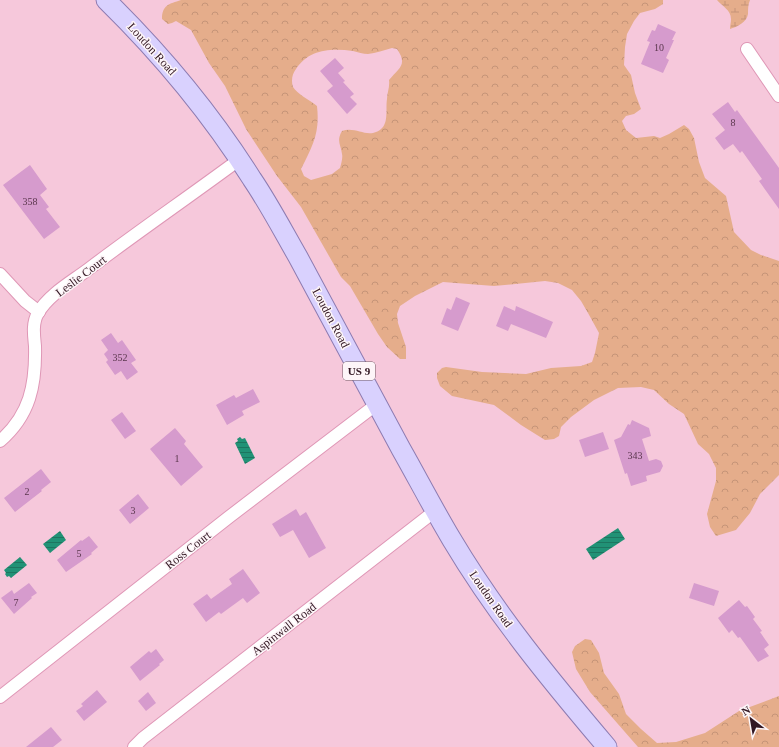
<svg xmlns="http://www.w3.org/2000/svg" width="779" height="747" font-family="'Times New Roman',serif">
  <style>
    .forest { fill: url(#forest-crowns); fill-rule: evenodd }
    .wetland { fill: url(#wetland-marsh) }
    .water { fill: url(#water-rules) }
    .building { fill: #d69bcd }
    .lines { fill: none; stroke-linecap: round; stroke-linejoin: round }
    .minor-casing { stroke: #df97b6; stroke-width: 14 }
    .primary-casing { stroke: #8d7bb1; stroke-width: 21 }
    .minor { stroke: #fff; stroke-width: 12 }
    .primary { stroke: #d9d1fe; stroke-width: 19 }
    .labels { text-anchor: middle; stroke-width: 3; stroke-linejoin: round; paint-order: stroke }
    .number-label { font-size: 10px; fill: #5a374d }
    .shield { fill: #fdf5f8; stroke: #6e5962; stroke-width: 1 }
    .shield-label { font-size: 11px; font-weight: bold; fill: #311622 }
    .street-label { font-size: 12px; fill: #311622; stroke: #fdf5f8 }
  </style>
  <defs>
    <pattern id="forest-crowns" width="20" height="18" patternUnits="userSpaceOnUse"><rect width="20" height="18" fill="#e5ad8b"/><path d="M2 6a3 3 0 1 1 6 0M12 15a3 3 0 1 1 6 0" fill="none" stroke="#c59478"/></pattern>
    <pattern id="wetland-marsh" width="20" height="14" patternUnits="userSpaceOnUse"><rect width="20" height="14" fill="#e5ad8b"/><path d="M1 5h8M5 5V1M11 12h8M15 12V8" fill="none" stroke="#c59478"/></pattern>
    <pattern id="water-rules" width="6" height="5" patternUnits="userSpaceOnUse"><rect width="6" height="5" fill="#219276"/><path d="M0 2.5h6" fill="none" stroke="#1d7660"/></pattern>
  </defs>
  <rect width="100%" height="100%" fill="#f6c8db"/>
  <!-- forest -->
  <g class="forest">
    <path d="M 181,0 L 663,0 L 663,4 L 655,9 L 640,13 L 634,21 L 627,34 L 625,47 L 624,65 L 631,75 L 635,93 L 641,109 L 634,114 L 626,116 L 622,121 L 626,130 L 636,138 L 654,136 L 660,138 L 669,134 L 684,125 L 689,129 L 694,138 L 699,162 L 705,178 L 726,196 L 734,232 L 751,250 L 761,255 L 779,261 L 779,475 L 760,494 L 750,513 L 736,530 L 716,536 L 710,527 L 707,514 L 716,481 L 716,468 L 709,454 L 698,444 L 684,414 L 669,404 L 654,390 L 641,387 L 618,388 L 594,400 L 571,417 L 561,427 L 559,436 L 554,439 L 545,440 L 521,425 L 494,405 L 452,396 L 440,386 L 437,378 L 437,373 L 442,368 L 446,367 L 482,372 L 526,374 L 551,368 L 581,366 L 592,362 L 595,353 L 599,333 L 588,313 L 581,301 L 572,290 L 558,283 L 545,281 L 494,286 L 443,282 L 415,296 L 400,306 L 397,314 L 398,323 L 406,347 L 406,359 L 400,359 L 387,347 L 378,334 L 350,286 L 341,277 L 301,207 L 277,176 L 246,129 L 225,86 L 209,63 L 191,30 L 176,21 L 172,23 L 168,24 L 162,19 C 162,5 169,4 181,0 ZM 392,48 L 397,49 C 408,65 399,68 389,80 C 390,87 387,93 387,99 C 385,111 391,129 373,133 C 363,135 354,127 342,131 C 336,141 341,145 342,154 C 343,158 341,164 340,168 L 332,174 L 311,180 L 304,176 L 301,169 C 313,145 320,133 317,106 C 310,100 297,94 293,87 C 291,81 292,74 296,69 C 309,49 331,48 353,51 C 358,52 363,54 368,54 C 376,53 384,50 392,48 Z"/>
    <path d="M 585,639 L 591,640 L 599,653 L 604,673 L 619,694 L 626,714 L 641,729 L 657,743 L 676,742 L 705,733 L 739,711 L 779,696 L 779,747 L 638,747 L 590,692 L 576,669 L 572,652 L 575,646 Z"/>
  </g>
  <!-- wetland -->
  <path class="wetland" d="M 717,0 L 750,0 C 748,5 748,9 748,14 C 747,22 737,27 730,29 C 730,25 731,23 731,19 C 731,10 722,6 717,0 Z"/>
  <!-- water -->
  <g class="water">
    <path d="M 240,437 L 242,439 L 245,438 L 255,458 L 245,464 L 235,443 L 238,441 L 237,439 Z"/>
    <path d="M 618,528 L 625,539 L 593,560 L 586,549 Z"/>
    <path d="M 60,531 L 66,540 L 50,553 L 43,544 Z"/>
    <path d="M 20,557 L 27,565 L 11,578 L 9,576 L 7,577 L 5,574 L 6,573 L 4,570 Z"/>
  </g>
  <!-- building -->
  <g class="building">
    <path d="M 658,24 L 676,32 L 672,40 L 674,40 L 666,58 L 669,60 L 663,73 L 641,64 L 650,42 L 647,41 L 652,30 L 655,31 Z"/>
    <path d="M 335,58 L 344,68 L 338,73 L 345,81 L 343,82 L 354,94 L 350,97 L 357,104 L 347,114 L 327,91 L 333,86 L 320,71 Z"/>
    <path d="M 728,102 L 735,112 L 737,110 L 779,168 L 779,209 L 759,181 L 762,179 L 742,151 L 740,153 L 733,144 L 724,150 L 715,138 L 725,130 L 712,114 Z"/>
    <path d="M 30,165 L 47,189 L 40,195 L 49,207 L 46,209 L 60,227 L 44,239 L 3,185 Z"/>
    <path d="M 456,297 L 470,303 L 458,331 L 441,324 L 447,308 L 451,310 Z"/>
    <path d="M 504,306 L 515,311 L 516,306 L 553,322 L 546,338 L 511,324 L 508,331 L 496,326 Z"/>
    <path d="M 111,333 L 118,343 L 122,340 L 136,360 L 131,363 L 138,372 L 127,380 L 121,371 L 115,375 L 106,362 L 108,360 L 104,354 L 108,350 L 101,340 Z"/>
    <path d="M 253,389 L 260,402 L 242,411 L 244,415 L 227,425 L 216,405 L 234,395 L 236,398 Z"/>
    <path d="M 122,412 L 136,431 L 125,439 L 111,420 Z"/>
    <path d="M 632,420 L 649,428 L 651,436 L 642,439 L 649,461 L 656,459 L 661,461 L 663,466 L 660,472 L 646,476 L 647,481 L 631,486 L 627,473 L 625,474 L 614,440 L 621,437 L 628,424 L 630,425 Z"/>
    <path d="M 175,428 L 186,441 L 184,444 L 203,467 L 181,486 L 150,449 Z"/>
    <path d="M 603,432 L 609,449 L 585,457 L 579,440 Z"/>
    <path d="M 41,469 L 51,482 L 41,490 L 42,491 L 15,512 L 4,498 Z"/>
    <path d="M 138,494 L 149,508 L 130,524 L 119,510 Z"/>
    <path d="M 296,509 L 300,516 L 306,512 L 326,548 L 309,558 L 293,530 L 280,537 L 272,524 Z"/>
    <path d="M 89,536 L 98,547 L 91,553 L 92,554 L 66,572 L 57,560 L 81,540 L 82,541 Z"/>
    <path d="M 243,569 L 260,593 L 247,603 L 243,598 L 221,614 L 219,612 L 206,622 L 193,604 L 207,594 L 211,599 L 232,584 L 229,579 Z"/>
    <path d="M 29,583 L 37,593 L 31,597 L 32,598 L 14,614 L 1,598 L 12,590 L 14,594 Z"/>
    <path d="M 694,583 L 719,591 L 714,606 L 689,598 Z"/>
    <path d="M 739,600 L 745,607 L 747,606 L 755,617 L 753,619 L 762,631 L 760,632 L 769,645 L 764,649 L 769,656 L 758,662 L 740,637 L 738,638 L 732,630 L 729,633 L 718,618 Z"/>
    <path d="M 156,649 L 164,660 L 159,664 L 160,665 L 140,681 L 130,667 L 149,651 L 151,653 Z"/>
    <path d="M 97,690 L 107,702 L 84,721 L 76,711 L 83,706 L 81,704 Z"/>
    <path d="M 148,692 L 156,703 L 146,711 L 138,701 Z"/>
    <path d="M 51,727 L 62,740 L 53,747 L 26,747 Z"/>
  </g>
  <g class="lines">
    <defs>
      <g id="minor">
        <path d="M 747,49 L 779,96"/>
        <path d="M 0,274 L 25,301 L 39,312"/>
        <path d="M 0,441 C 30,415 36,385 35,346 C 34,336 32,323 38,313 C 49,294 73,281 90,268 C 139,231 190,196 240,159"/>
        <path d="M 0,697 L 229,517 L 377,404"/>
        <path d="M 134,747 L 143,738 L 435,511"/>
      </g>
      <path id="primary" d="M 106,0 C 161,54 211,114 252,179 C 269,204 283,231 298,257 C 333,321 367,385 401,449 C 418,479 434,510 452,540 C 496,614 551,681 607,747"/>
    </defs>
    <!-- minor casing -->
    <use href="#minor" class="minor-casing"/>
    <!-- primary casing -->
    <use href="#primary" class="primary-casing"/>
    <!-- minor -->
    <use href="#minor" class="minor"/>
    <!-- primary -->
    <use href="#primary" class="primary"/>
  </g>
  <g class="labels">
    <!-- number labels -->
    <g class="number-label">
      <text x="659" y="51">10</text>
      <text x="733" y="126">8</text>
      <text x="30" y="205">358</text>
      <text x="120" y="361">352</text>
      <text x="635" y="459">343</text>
      <text x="177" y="462">1</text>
      <text x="27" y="495">2</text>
      <text x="133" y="514">3</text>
      <text x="79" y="557">5</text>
      <text x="16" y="606">7</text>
    </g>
    <!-- shield labels -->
    <rect class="shield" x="343" y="362" width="32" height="18" rx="3"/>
    <g class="shield-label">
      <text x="359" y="375">US 9</text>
    </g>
    <!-- street labels -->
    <g class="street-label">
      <text transform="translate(152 49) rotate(48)" y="4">Loudon Road</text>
      <text transform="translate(81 276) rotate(-37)" y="4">Leslie Court</text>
      <text transform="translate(331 318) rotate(62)" y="4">Loudon Road</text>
      <text transform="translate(188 550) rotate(-38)" y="4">Ross Court</text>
      <text transform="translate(491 599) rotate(55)" y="4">Loudon Road</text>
      <text transform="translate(284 629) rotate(-38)" y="4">Aspinwall Road</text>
    </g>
  </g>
  <!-- north arrow -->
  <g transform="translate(751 719) rotate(329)" stroke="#fdf5f8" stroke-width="3" paint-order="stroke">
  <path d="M0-3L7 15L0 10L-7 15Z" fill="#311622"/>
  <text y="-6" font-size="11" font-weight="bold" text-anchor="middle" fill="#311622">N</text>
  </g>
</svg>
